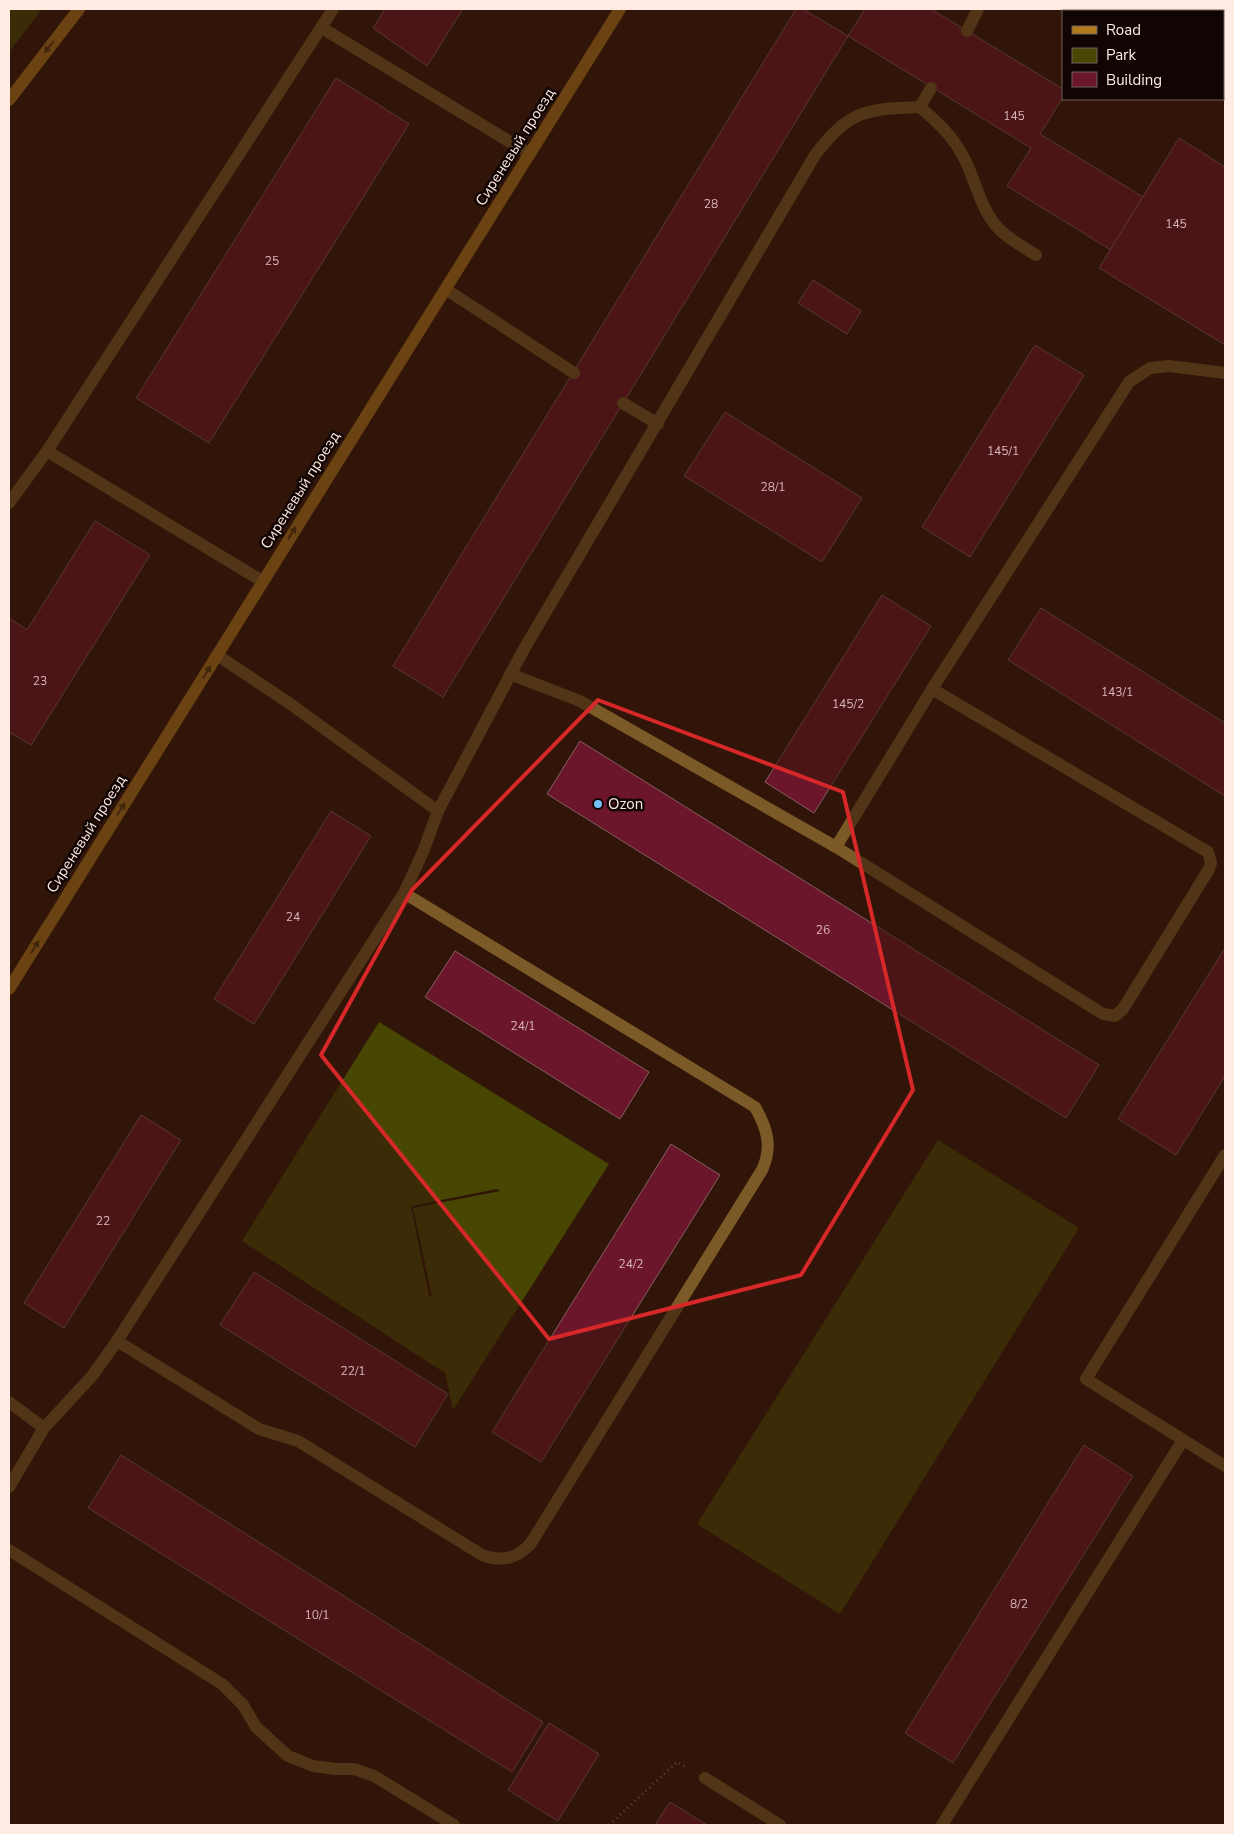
<svg xmlns="http://www.w3.org/2000/svg" width="1234" height="1834" font-family="'Nunito Sans',sans-serif">
  <style>
    .green { fill: #484603; fill-rule: evenodd }
    .building { fill: #6b162b; stroke: #845f63 }
    .lines { fill: none; stroke-linecap: round; stroke-linejoin: round }
    .path { stroke: #91786e; stroke-width: 3; stroke-dasharray: 1 4; stroke-linecap: butt }
    .service { stroke: #7b5a27; stroke-width: 12 }
    .secondary { stroke: #b17b1d; stroke-width: 12 }
    .oneway { fill: #583a0e }
    .marked { fill: none; stroke: #d62828; stroke-width: 4; stroke-linejoin: round }
    .poi-dot { fill: #77c0f7; stroke: #100502; stroke-width: 2 }
    .labels { text-anchor: middle; stroke-width: 5; stroke-linejoin: round; paint-order: stroke }
    .number-label { font-size: 12px; fill: #dab6b5 }
    .street-label { font-size: 15px; fill: #ffebe3; stroke: #100502 }
    .poi-label { font-size: 15px; fill: #ffebe3; stroke: #100502; text-anchor: start }
  </style>
  <rect width="100%" height="100%" fill="#311509"/>
  <!-- green -->
  <g class="green">
    <path d="M 9,9 L 42,9 L 9,52 Z"/>
    <path d="M 379,1022 L 609,1164 L 453,1410 L 430,1300 L 445,1373 L 242,1241 ZM 497,1189 L 500,1191 L 413,1208 L 432,1296 L 429,1296 L 411,1206 Z"/>
    <path d="M 938,1140 L 1079,1228 L 840,1614 L 697,1524 Z"/>
  </g>
  <!-- building -->
  <g class="building">
    <path d="M 385,9 L 463,9 L 427,66 L 373,28 Z"/>
    <path d="M 796,9 L 803,9 L 848,36 L 443,697 L 393,666 Z"/>
    <path d="M 865,9 L 931,9 L 1063,89 L 1063,97 L 1040,134 L 1143,197 L 1111,250 L 1007,186 L 1031,148 L 848,36 Z"/>
    <path d="M 1194,9 L 1225,9 L 1225,37 L 1223,35 L 1223,11 L 1192,11 Z"/>
    <path d="M 336,78 L 409,124 L 209,443 L 136,398 Z"/>
    <path d="M 1179,138 L 1225,167 L 1225,345 L 1099,268 Z"/>
    <path d="M 813,280 L 861,311 L 847,334 L 798,303 Z"/>
    <path d="M 1035,345 L 1084,375 L 970,557 L 922,527 Z"/>
    <path d="M 725,412 L 862,498 L 822,562 L 684,476 Z"/>
    <path d="M 95,521 L 150,555 L 31,745 L 9,732 L 9,618 L 27,630 Z"/>
    <path d="M 882,595 L 931,626 L 814,813 L 765,782 Z"/>
    <path d="M 1041,608 L 1225,723 L 1225,796 L 1008,660 Z"/>
    <path d="M 580,741 L 1099,1065 L 1066,1118 L 547,794 Z"/>
    <path d="M 331,811 L 371,836 L 254,1024 L 214,999 Z"/>
    <path d="M 1225,948 L 1225,1076 L 1176,1155 L 1118,1119 Z"/>
    <path d="M 455,951 L 649,1072 L 620,1119 L 425,997 Z"/>
    <path d="M 141,1115 L 181,1140 L 64,1328 L 24,1303 Z"/>
    <path d="M 671,1144 L 720,1175 L 541,1462 L 492,1432 Z"/>
    <path d="M 254,1272 L 448,1394 L 415,1447 L 220,1325 Z"/>
    <path d="M 1084,1445 L 1133,1476 L 953,1763 L 905,1733 Z"/>
    <path d="M 121,1455 L 543,1722 L 512,1772 L 88,1508 Z"/>
    <path d="M 549,1723 L 599,1754 L 558,1821 L 508,1790 Z"/>
    <path d="M 670,1802 L 707,1825 L 655,1825 Z"/>
  </g>
  <g class="lines">
    <!-- path -->
    <path class="path" d="M 609,1825 L 677,1762 L 687,1768"/>
    <!-- service -->
    <g class="service">
      <path d="M 1098,9 L 1103,11"/>
      <path d="M 1137,11 L 1139,9"/>
      <path d="M 322,28 L 530,154"/>
      <path d="M 967,31 L 978,9"/>
      <path d="M 1223,88 L 1225,89"/>
      <path d="M 920,107 L 931,88"/>
      <path d="M 447,290 L 574,373"/>
      <path d="M 623,403 L 658,424"/>
      <path d="M 47,451 L 262,581"/>
      <path d="M 9,503 L 47,451 L 333,9"/>
      <path d="M 217,655 L 289,703 L 438,811"/>
      <path d="M 510,674 L 580,701 L 836,847 L 1103,1014 L 1115,1016 L 1123,1009 L 1209,869 L 1211,863 L 1208,852 L 932,689 L 1129,382 L 1150,368 L 1169,366 L 1225,373"/>
      <path d="M 836,847 L 932,689"/>
      <path d="M 1225,1155 L 1086,1379 L 1225,1466"/>
      <path d="M 117,1341 L 259,1429 L 298,1441 L 482,1555 C 502,1562 517,1559 531,1543 L 762,1170 C 773,1147 767,1128 755,1107 L 404,893 L 423,852 L 438,811 L 524,649 L 815,155 C 850,110 865,109 920,107 C 937,122 952,135 963,156 C 974,176 978,200 991,219 C 1001,235 1020,245 1036,255"/>
      <path d="M 9,1402 L 44,1428"/>
      <path d="M 9,1487 L 44,1428 L 92,1376 L 117,1341 L 404,893"/>
      <path d="M 9,1550 L 222,1684 L 243,1705 L 256,1727 L 288,1756 L 313,1766 L 336,1769 L 354,1769 L 374,1776 L 454,1825"/>
      <path d="M 705,1778 L 780,1825"/>
      <path d="M 942,1825 L 1183,1440"/>
    </g>
    <!-- secondary -->
    <g class="secondary">
      <path d="M 9,100 L 79,9"/>
      <path d="M 9,989 C 212,662 417,336 620,9"/>
    </g>
  </g>
  <!-- one-way arrows -->
  <defs><path id="oneway-solid" d="M-6-.8H1V-3.2L6.5 0L1 3.2V.8H-6Z" transform="scale(1.25)"/></defs>
  <g class="oneway">
    <use href="#oneway-solid" transform="translate(49 47) rotate(128)"/>
    <use href="#oneway-solid" transform="translate(292 533) rotate(-58)"/>
    <use href="#oneway-solid" transform="translate(207 672) rotate(-58)"/>
    <use href="#oneway-solid" transform="translate(121 809) rotate(-58)"/>
    <use href="#oneway-solid" transform="translate(35 947) rotate(-58)"/>
  </g>
  <!-- marked area -->
  <path d="M0 0H1234V1834H0ZM 598,700 L 843,792 L 913,1090 L 801,1275 L 549,1339 L 321,1055 L 412,890 Z" fill="#311509" fill-opacity=".55" fill-rule="evenodd"/>
  <path class="marked" d="M 598,700 L 843,792 L 913,1090 L 801,1275 L 549,1339 L 321,1055 L 412,890 Z"/>
  <!-- markers -->
  <circle class="poi-dot" cx="598" cy="804" r="5"/>
  <g class="labels">
    <!-- number labels -->
    <g class="number-label">
      <text x="1014" y="120">145</text>
      <text x="711" y="208">28</text>
      <text x="1176" y="228">145</text>
      <text x="272" y="265">25</text>
      <text x="1003" y="455">145/1</text>
      <text x="773" y="491">28/1</text>
      <text x="40" y="685">23</text>
      <text x="1117" y="696">143/1</text>
      <text x="848" y="708">145/2</text>
      <text x="293" y="921">24</text>
      <text x="823" y="934">26</text>
      <text x="523" y="1030">24/1</text>
      <text x="103" y="1225">22</text>
      <text x="631" y="1268">24/2</text>
      <text x="353" y="1375">22/1</text>
      <text x="1019" y="1608">8/2</text>
      <text x="317" y="1619">10/1</text>
    </g>
    <!-- street labels -->
    <g class="street-label">
      <text transform="translate(515 147) rotate(-58)" y="5">Сиреневый проезд</text>
      <text transform="translate(300 490) rotate(-58)" y="5">Сиреневый проезд</text>
      <text transform="translate(86 834) rotate(-58)" y="5">Сиреневый проезд</text>
    </g>
    <!-- poi labels -->
    <g class="poi-label">
      <text x="608" y="809">Ozon</text>
    </g>
  </g>
  <!-- border -->
  <rect width="1234" height="1834" fill="none" stroke="#ffebe3" stroke-width="20"/>
  <!-- legend -->
  <rect x="1062" y="10" width="162" height="90" fill="#100502" stroke="#70615c"/>
  <rect x="1072" y="26" width="25" height="8" fill="#b17b1d" stroke="#70615c"/>
  <text x="1106" y="35" font-size="15" fill="#ffebe3">Road</text>
  <rect x="1072" y="48" width="25" height="15" fill="#484603" stroke="#70615c"/>
  <text x="1106" y="60" font-size="15" fill="#ffebe3">Park</text>
  <rect x="1072" y="72" width="25" height="15" fill="#6b162b" stroke="#70615c"/>
  <text x="1106" y="85" font-size="15" fill="#ffebe3">Building</text>
</svg>
